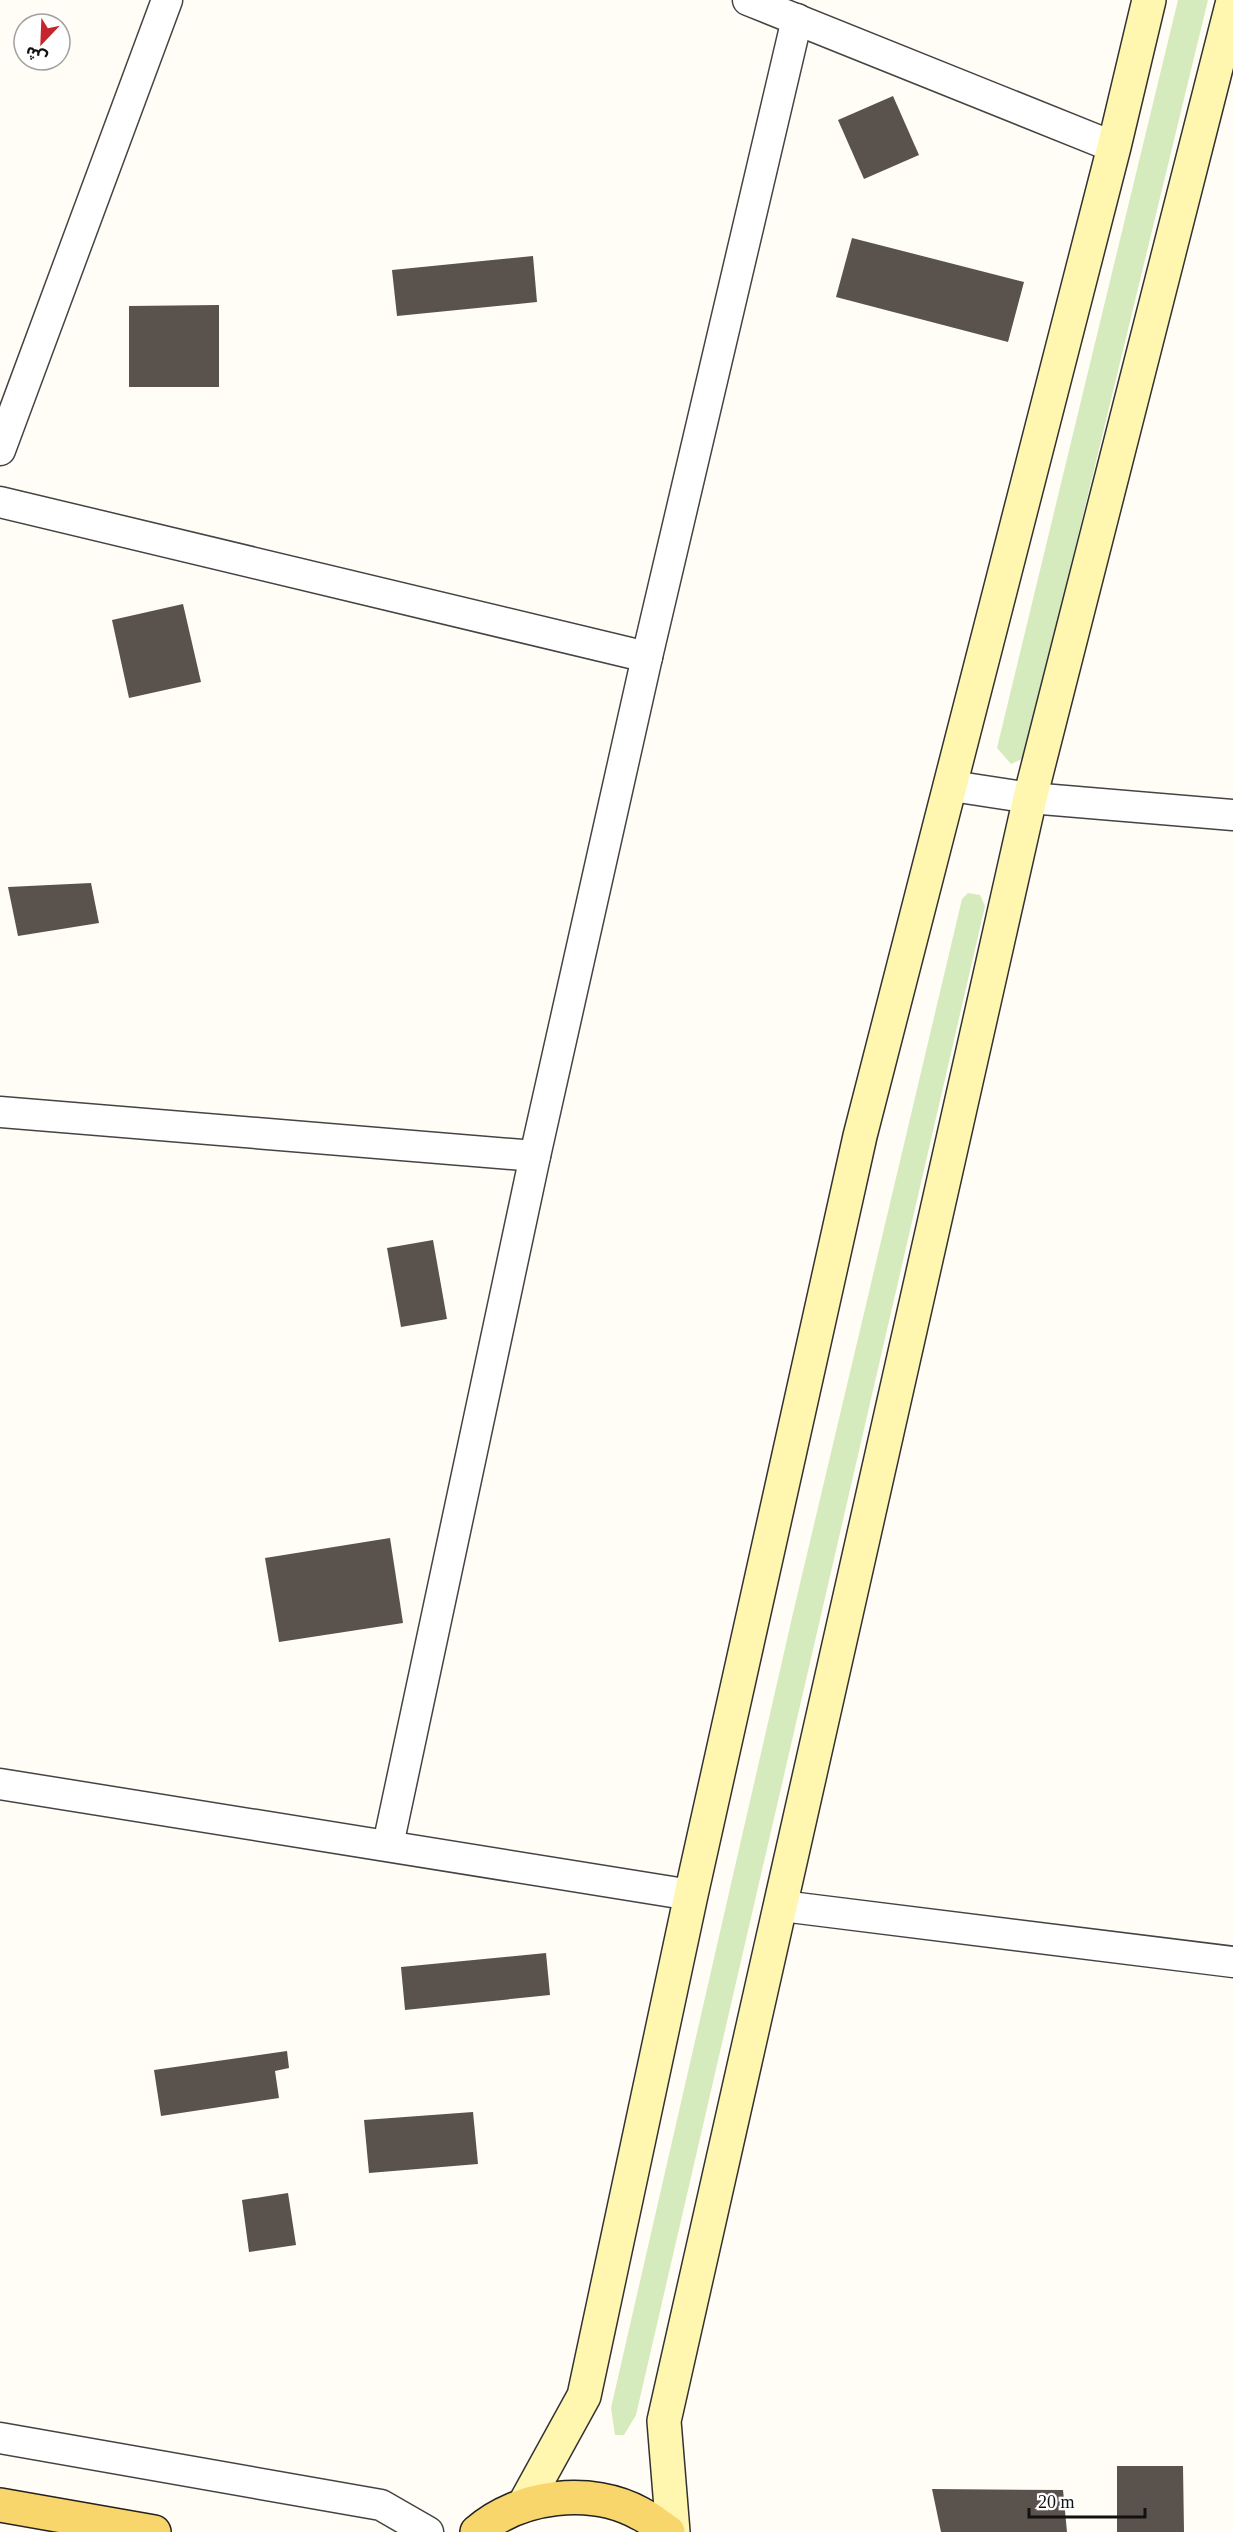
<svg xmlns="http://www.w3.org/2000/svg" width="1233" height="2532" font-family="'Times New Roman','Noto Sans Arabic',serif">
  <style>
    .green { fill: #d5ebbd }
    .building { fill: #5a524d }
    .lines { fill: none; stroke-linecap: round; stroke-linejoin: round }
    .minor-casing { stroke: #444; stroke-width: 33 }
    .secondary-casing { stroke: #333; stroke-width: 36 }
    .primary-casing { stroke: #222; stroke-width: 36 }
    .minor { stroke: #fff; stroke-width: 30 }
    .secondary { stroke: #fff6b0; stroke-width: 33 }
    .primary { stroke: #f9d66b; stroke-width: 33 }
  </style>
  <rect width="100%" height="100%" fill="#fffdf5"/>
  <!-- green -->
  <g class="green">
    <path d="M 1178,0 L 1208,0 L 1024,758 L 1011,764 L 997,748 Z"/>
    <path d="M 968,893 L 980,895 L 985,906 L 636,2415 L 624,2435 L 615,2435 L 611,2408 L 794,1609 L 962,899 Z"/>
  </g>
  <!-- building -->
  <g class="building">
    <path d="M 893,96 L 919,155 L 864,179 L 838,120 Z"/>
    <path d="M 852,238 L 1024,282 L 1008,342 L 836,297 Z"/>
    <path d="M 533,256 L 537,302 L 397,316 L 392,270 Z"/>
    <path d="M 219,305 L 219,387 L 129,387 L 129,306 Z"/>
    <path d="M 183,604 L 201,682 L 129,698 L 112,620 Z"/>
    <path d="M 91,883 L 99,923 L 18,936 L 8,887 Z"/>
    <path d="M 433,1240 L 447,1319 L 401,1327 L 387,1248 Z"/>
    <path d="M 390,1538 L 403,1623 L 279,1642 L 265,1558 Z"/>
    <path d="M 546,1953 L 550,1995 L 405,2010 L 401,1967 Z"/>
    <path d="M 287,2051 L 289,2068 L 275,2071 L 279,2098 L 161,2116 L 154,2070 Z"/>
    <path d="M 473,2112 L 478,2164 L 369,2173 L 364,2120 Z"/>
    <path d="M 288,2193 L 296,2245 L 249,2252 L 242,2200 Z"/>
    <path d="M 1117,2466 L 1183,2466 L 1184,2532 L 1117,2532 Z"/>
    <path d="M 932,2489 L 1063,2490 L 1067,2532 L 941,2532 Z"/>
  </g>
  <g class="lines">
    <defs>
      <g id="minor">
        <path d="M 748,0 L 1114,147"/>
        <path d="M 0,450 L 167,0"/>
        <path d="M 0,502 L 647,657"/>
        <path d="M 952,786 L 1030,798 L 1233,815"/>
        <path d="M 0,1112 L 535,1156"/>
        <path d="M 0,1784 L 691,1895"/>
        <path d="M 388,1845 L 535,1156 L 647,657 L 797,19"/>
        <path d="M 782,1906 L 1233,1962"/>
        <path d="M 0,2438 L 381,2505 L 428,2532"/>
      </g>
      <g id="secondary">
        <path d="M 524,2505 L 584,2396 L 691,1895 L 860,1136 L 1114,147 L 1149,0"/>
        <path d="M 673,2532 L 664,2421 L 1030,798 L 1233,1"/>
      </g>
      <g id="primary">
        <path d="M 0,2505 L 154,2532"/>
        <path d="M 477,2532 C 519,2495 591,2486 641,2514 C 651,2519 659,2526 668,2532"/>
      </g>
    </defs>
    <!-- minor casing -->
    <use href="#minor" class="minor-casing"/>
    <!-- secondary casing -->
    <use href="#secondary" class="secondary-casing"/>
    <!-- primary casing -->
    <use href="#primary" class="primary-casing"/>
    <!-- minor -->
    <use href="#minor" class="minor"/>
    <!-- secondary -->
    <use href="#secondary" class="secondary"/>
    <!-- primary -->
    <use href="#primary" class="primary"/>
  </g>
  <!-- north arrow -->
  <g transform="translate(42 42) rotate(203)"><circle r="28" fill="#ffffff" stroke="#a0a0a0" stroke-width="1.5"/>
  <path d="M0-4.5L10 22L0 15L-10 22Z" fill="#c4262e"/>
  <text y="-9" font-size="16" font-weight="bold" text-anchor="middle" fill="#111111">ش</text>
  </g>
  <!-- scale -->
  <path d="M1029 2508v9h116v-9" fill="none" stroke="#111111" stroke-width="3"/>
  <text x="1038" y="2508" font-size="18" fill="#111111" stroke="#ffffff" stroke-width="4.5" paint-order="stroke">20 m</text>
</svg>
